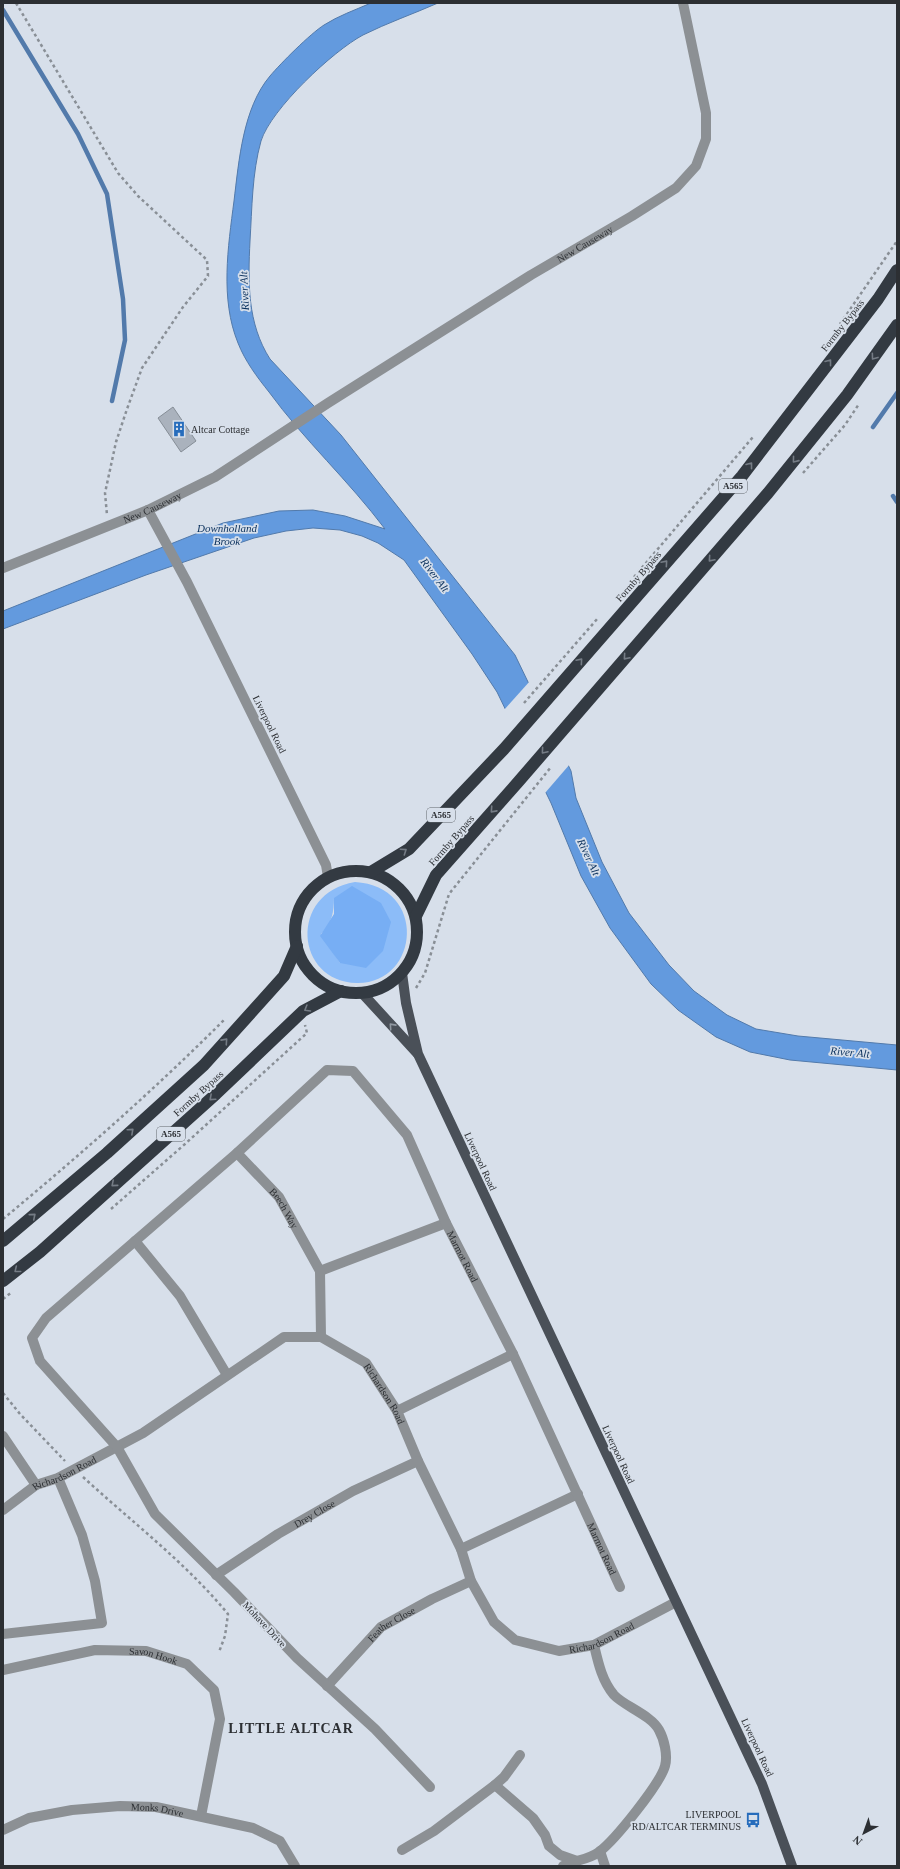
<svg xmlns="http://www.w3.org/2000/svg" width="900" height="1869" font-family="Georgia,serif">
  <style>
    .green { fill: #8cbcf8; fill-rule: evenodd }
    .forest { fill: #77aef4 }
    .water { fill: #639ade; stroke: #527aab }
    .pier { fill: #d7dfea }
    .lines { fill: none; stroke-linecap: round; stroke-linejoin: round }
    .stream { stroke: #527aab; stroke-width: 4.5 }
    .building { fill: #aab2bd; stroke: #868e97 }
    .path { stroke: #898f96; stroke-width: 2.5; stroke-dasharray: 3 3; stroke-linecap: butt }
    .minor { stroke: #8c9094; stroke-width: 10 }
    .major { stroke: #4a5058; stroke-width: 10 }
    .highway { stroke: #333a42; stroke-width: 12 }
    .oneway { stroke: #757c85 }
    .oneway2 { stroke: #9098a1 }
    .labels { text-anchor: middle; stroke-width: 3.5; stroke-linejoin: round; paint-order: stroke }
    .shield { fill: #d7dfea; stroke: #5f646a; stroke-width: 1 }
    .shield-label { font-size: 9px; font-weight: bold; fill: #2c2f33 }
    .street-label { font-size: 10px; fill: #2c2f33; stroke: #d7dfea }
    .poi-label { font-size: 10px; fill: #2c2f33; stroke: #d7dfea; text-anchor: start }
    .water-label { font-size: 11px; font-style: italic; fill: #0a305c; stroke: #d7dfea }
    .district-label { font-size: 14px; font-weight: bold; letter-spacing: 1px; fill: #2c2f33; stroke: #d7dfea }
  </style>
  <rect width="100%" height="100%" fill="#d7dfea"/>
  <!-- green -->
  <path class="green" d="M 355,882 C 428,886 420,984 357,983 C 295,982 288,893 355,882 ZM 334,898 L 340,963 L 321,934 C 332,924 334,911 334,898 Z"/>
  <!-- forest -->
  <path class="forest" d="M 352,886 L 381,903 L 391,922 L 383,951 L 366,968 L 340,963 L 320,936 L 334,914 L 334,898 Z"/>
  <!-- water -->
  <path class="water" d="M 371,3 L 438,3 C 413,14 387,23 363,35 C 333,51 271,109 261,141 C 252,173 252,209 250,241 C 248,282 247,323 270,359 L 341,435 L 515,655 L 571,771 L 576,798 L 602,862 L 629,913 L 669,965 L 694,991 L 727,1015 L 756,1029 L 798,1036 L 897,1045 L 897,1070 L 790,1060 L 750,1052 L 716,1037 L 678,1010 L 651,984 L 610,928 L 581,876 L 551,803 L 497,692 L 472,654 L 404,560 L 378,543 L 362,536 L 340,530 L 313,528 L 286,531 L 254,538 L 146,575 L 3,629 L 3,611 L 223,523 L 279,511 L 313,510 L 345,516 L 385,529 C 349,481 304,440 269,392 C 257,377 245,361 238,343 C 220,299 228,247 234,201 C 239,160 243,108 270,76 C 281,63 310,34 324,25 C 338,16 355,10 371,3 Z"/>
  <!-- pier -->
  <path class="pier" d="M 530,681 L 570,764 L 545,793 L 504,710 Z"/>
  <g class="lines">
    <!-- stream -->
    <g class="stream">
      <path d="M 3,10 L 78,134 L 107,194 L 123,299 L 125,340 L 112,401"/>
      <path d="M 873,427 L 897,393"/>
      <path d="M 893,496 L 897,502"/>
    </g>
  </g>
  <!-- building -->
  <path class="building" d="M 173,407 L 196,441 L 181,452 L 158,418 Z"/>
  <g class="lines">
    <!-- path -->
    <g class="path">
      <path d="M 16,3 L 118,173 L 138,196 L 207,260 L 208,276 L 183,307 L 142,368 L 127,409 L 116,442 L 105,493 L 107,515"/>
      <path d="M 840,324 L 897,241"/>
      <path d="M 803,473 L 845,425 L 859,404"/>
      <path d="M 634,577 L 753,437"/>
      <path d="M 524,703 L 598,618"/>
      <path d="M 416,988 L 425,973 L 449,894 L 551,767"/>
      <path d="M 111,1209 L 185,1144 L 307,1033 L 305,1025"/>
      <path d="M 3,1219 C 79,1156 154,1090 224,1020"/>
      <path d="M 3,1299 L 12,1292"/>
      <path d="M 3,1393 L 20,1414 L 65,1461"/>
      <path d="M 83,1477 C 132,1522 186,1563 228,1614 L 225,1636 L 219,1652"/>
    </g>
    <!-- minor -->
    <g class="minor">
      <path d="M 148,510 L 187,582 L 326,865 L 328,877"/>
      <path id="s1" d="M 3,568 L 148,510 L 215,477 L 328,403 L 531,275 L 632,216 L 676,188 L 696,166 L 706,139 L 706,113 L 683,3"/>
      <path id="s2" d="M 237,1153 L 279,1197 L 320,1271 L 446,1223"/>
      <path d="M 135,1241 L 180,1296 L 227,1375"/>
      <path d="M 320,1271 L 321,1337"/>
      <path d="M 397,1411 L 513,1354"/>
      <path d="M 3,1436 L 36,1485"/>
      <path id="s3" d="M 3,1510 L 36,1485 L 58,1478 L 143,1433 L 284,1337 L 321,1337 L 366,1363 L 397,1411 L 418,1461 L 461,1549 L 471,1581 L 494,1622 L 515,1640 L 559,1651 L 594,1645 L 676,1602"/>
      <path d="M 461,1549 L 578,1494"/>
      <path id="s4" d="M 216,1575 L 278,1534 L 353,1491 L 418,1461"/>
      <path d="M 3,1634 L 102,1623 L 95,1581 L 82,1535 L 58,1478"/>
      <path id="s5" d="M 3,1670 L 95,1650 L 146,1651 L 187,1664 L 214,1690 L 220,1719 L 201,1816"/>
      <path id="s6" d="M 327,1686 L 381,1627 L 432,1599 L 471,1581"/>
      <path d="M 520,1755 L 504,1777 L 495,1785 L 533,1818 L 545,1835 L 549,1846 L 560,1855 L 577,1861"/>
      <path id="s7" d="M 430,1787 L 375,1729 L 297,1658 L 234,1592 L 155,1514 L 117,1447 L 40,1361 L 32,1338 L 46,1318 L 237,1153 L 327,1070 L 353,1071 L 407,1135 L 446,1223 L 513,1354 L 620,1587"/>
      <path id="s8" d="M 3,1830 L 29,1818 L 72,1810 L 120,1806 L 156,1807 L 253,1828 L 280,1841 L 295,1866"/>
      <path d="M 402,1850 L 434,1831 L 495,1785"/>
      <path d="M 600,1851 L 605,1866"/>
      <path d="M 563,1866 C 575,1860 588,1860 599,1852 C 615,1840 660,1784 665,1766 C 668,1755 664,1739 659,1730 C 651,1715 624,1706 614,1695 C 602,1681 598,1662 594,1645"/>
    </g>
    <!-- major -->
    <g class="major">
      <path d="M 402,973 L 406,1003 L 418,1054 L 762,1784 L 792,1866"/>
      <path d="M 362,993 L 417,1053"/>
    </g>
    <!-- highway -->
    <g class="highway">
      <circle cx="356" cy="932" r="61"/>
      <path d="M 371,872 L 409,849 L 504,749 L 742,476 L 878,299 L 897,270"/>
      <path d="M 416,916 L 436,875 L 519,781 L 768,493 L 847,395 L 897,325"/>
      <path d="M 3,1241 L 107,1153 L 204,1065 L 284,976 L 297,946"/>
      <path d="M 3,1281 L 40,1252 L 216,1094 L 303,1011 L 341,991"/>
    </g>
  </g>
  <!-- one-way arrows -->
  <defs><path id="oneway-chevron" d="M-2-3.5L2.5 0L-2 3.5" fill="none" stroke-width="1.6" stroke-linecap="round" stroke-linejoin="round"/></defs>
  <g class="oneway">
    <use href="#oneway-chevron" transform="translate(874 357) rotate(126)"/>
    <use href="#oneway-chevron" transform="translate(829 362) rotate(-52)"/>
    <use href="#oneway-chevron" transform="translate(795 460) rotate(129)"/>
    <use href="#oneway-chevron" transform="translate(750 465) rotate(-52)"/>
    <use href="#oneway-chevron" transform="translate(711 559) rotate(131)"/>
    <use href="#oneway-chevron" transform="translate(665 563) rotate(-49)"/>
    <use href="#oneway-chevron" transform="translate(626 657) rotate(131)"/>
    <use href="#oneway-chevron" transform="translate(580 661) rotate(-49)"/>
    <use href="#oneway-chevron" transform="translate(544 751) rotate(130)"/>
    <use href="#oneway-chevron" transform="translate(493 810) rotate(132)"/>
    <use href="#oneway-chevron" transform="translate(404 851) rotate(-34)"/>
    <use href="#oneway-chevron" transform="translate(307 1009) rotate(149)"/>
    <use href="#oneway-chevron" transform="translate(225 1041) rotate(-48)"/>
    <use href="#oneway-chevron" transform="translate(212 1098) rotate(138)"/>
    <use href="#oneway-chevron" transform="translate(131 1131) rotate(-42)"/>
    <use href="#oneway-chevron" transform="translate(114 1184) rotate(139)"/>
    <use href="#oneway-chevron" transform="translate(33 1216) rotate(-40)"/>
    <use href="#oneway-chevron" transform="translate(17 1270) rotate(141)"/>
  </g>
  <use class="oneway2" href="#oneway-chevron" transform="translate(392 1026) rotate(-132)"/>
  <!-- icons -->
  <defs>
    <symbol id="building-bare" viewBox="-9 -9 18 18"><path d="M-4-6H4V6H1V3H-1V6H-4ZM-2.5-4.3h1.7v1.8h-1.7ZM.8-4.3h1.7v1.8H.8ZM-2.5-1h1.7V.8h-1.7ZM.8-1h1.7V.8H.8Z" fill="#266cbc" stroke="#d7dfea" stroke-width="2.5" paint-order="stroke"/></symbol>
    <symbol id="bus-bare" viewBox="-9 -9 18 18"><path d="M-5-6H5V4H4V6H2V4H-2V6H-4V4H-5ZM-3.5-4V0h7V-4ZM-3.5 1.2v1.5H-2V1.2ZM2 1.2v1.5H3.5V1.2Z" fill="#266cbc" stroke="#d7dfea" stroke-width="2.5" paint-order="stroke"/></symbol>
  </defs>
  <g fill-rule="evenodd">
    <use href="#building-bare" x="168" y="418" width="22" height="22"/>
    <use href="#bus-bare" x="742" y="1809" width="22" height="22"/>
  </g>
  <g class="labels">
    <!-- shield labels -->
    <g class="shield">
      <rect x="719" y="479" width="28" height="14" rx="3"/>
      <rect x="427" y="808" width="28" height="14" rx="3"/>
      <rect x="157" y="1127" width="28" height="14" rx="3"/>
    </g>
    <g class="shield-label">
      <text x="733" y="489">A565</text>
      <text x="441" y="818">A565</text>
      <text x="171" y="1137">A565</text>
    </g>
    <!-- street labels -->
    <g class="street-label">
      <text dy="4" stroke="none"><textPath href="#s1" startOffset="668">New Causeway</textPath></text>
      <text transform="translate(842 325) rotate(-52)" y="4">Formby Bypass</text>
      <text dy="4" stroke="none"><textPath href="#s1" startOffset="161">New Causeway</textPath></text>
      <text transform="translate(638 576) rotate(-49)" y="4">Formby Bypass</text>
      <text transform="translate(270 724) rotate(64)" y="4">Liverpool Road</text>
      <text transform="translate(451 840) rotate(-49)" y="4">Formby Bypass</text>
      <text transform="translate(198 1093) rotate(-42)" y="4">Formby Bypass</text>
      <text transform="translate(481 1161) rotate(65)" y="4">Liverpool Road</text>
      <text dy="4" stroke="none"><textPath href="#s2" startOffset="73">Beech Way</textPath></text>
      <text dy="4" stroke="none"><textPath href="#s7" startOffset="1247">Marmot Road</textPath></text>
      <text dy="4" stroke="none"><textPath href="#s3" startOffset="456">Richardson Road</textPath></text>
      <text transform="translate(619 1454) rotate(65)" y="4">Liverpool Road</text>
      <text dy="4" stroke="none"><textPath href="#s3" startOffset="72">Richardson Road</textPath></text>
      <text dy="4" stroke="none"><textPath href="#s4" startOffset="116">Drey Close</textPath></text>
      <text dy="4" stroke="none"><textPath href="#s7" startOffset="1571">Marmot Road</textPath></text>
      <text transform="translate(265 1624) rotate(47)" y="4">Mohave Drive</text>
      <text dy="4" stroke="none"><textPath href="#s6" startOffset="90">Feather Close</textPath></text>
      <text dy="4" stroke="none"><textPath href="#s3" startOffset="828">Richardson Road</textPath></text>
      <text dy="4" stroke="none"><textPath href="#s5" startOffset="153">Savon Hook</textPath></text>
      <text transform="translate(758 1747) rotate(65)" y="4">Liverpool Road</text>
      <text dy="4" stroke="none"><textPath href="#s8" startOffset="158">Monks Drive</textPath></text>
    </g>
    <!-- poi labels -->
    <g class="poi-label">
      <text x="191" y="433">Altcar Cottage</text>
      <text x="741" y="1818" text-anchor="end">LIVERPOOL<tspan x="741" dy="12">RD/ALTCAR TERMINUS</tspan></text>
    </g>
    <!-- water labels -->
    <g class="water-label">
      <text transform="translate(244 291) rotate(-93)" y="4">River Alt</text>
      <text x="227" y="532">Downholland<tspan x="227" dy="13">Brook</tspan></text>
      <text transform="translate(435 575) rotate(53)" y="4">River Alt</text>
      <text transform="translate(589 857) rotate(65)" y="4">River Alt</text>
      <text transform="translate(850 1052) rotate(5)" y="4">River Alt</text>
    </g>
    <!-- district labels -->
    <g class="district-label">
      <text x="291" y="1733">LITTLE ALTCAR</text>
    </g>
  </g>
  <!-- border -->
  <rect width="900" height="1869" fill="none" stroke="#2c2f33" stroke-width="8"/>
  <!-- north arrow -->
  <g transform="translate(864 1833) rotate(221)" stroke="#d7dfea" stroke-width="3" paint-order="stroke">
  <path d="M0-3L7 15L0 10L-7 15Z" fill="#2c2f33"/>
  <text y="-6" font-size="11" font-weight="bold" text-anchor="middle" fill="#2c2f33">N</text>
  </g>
</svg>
